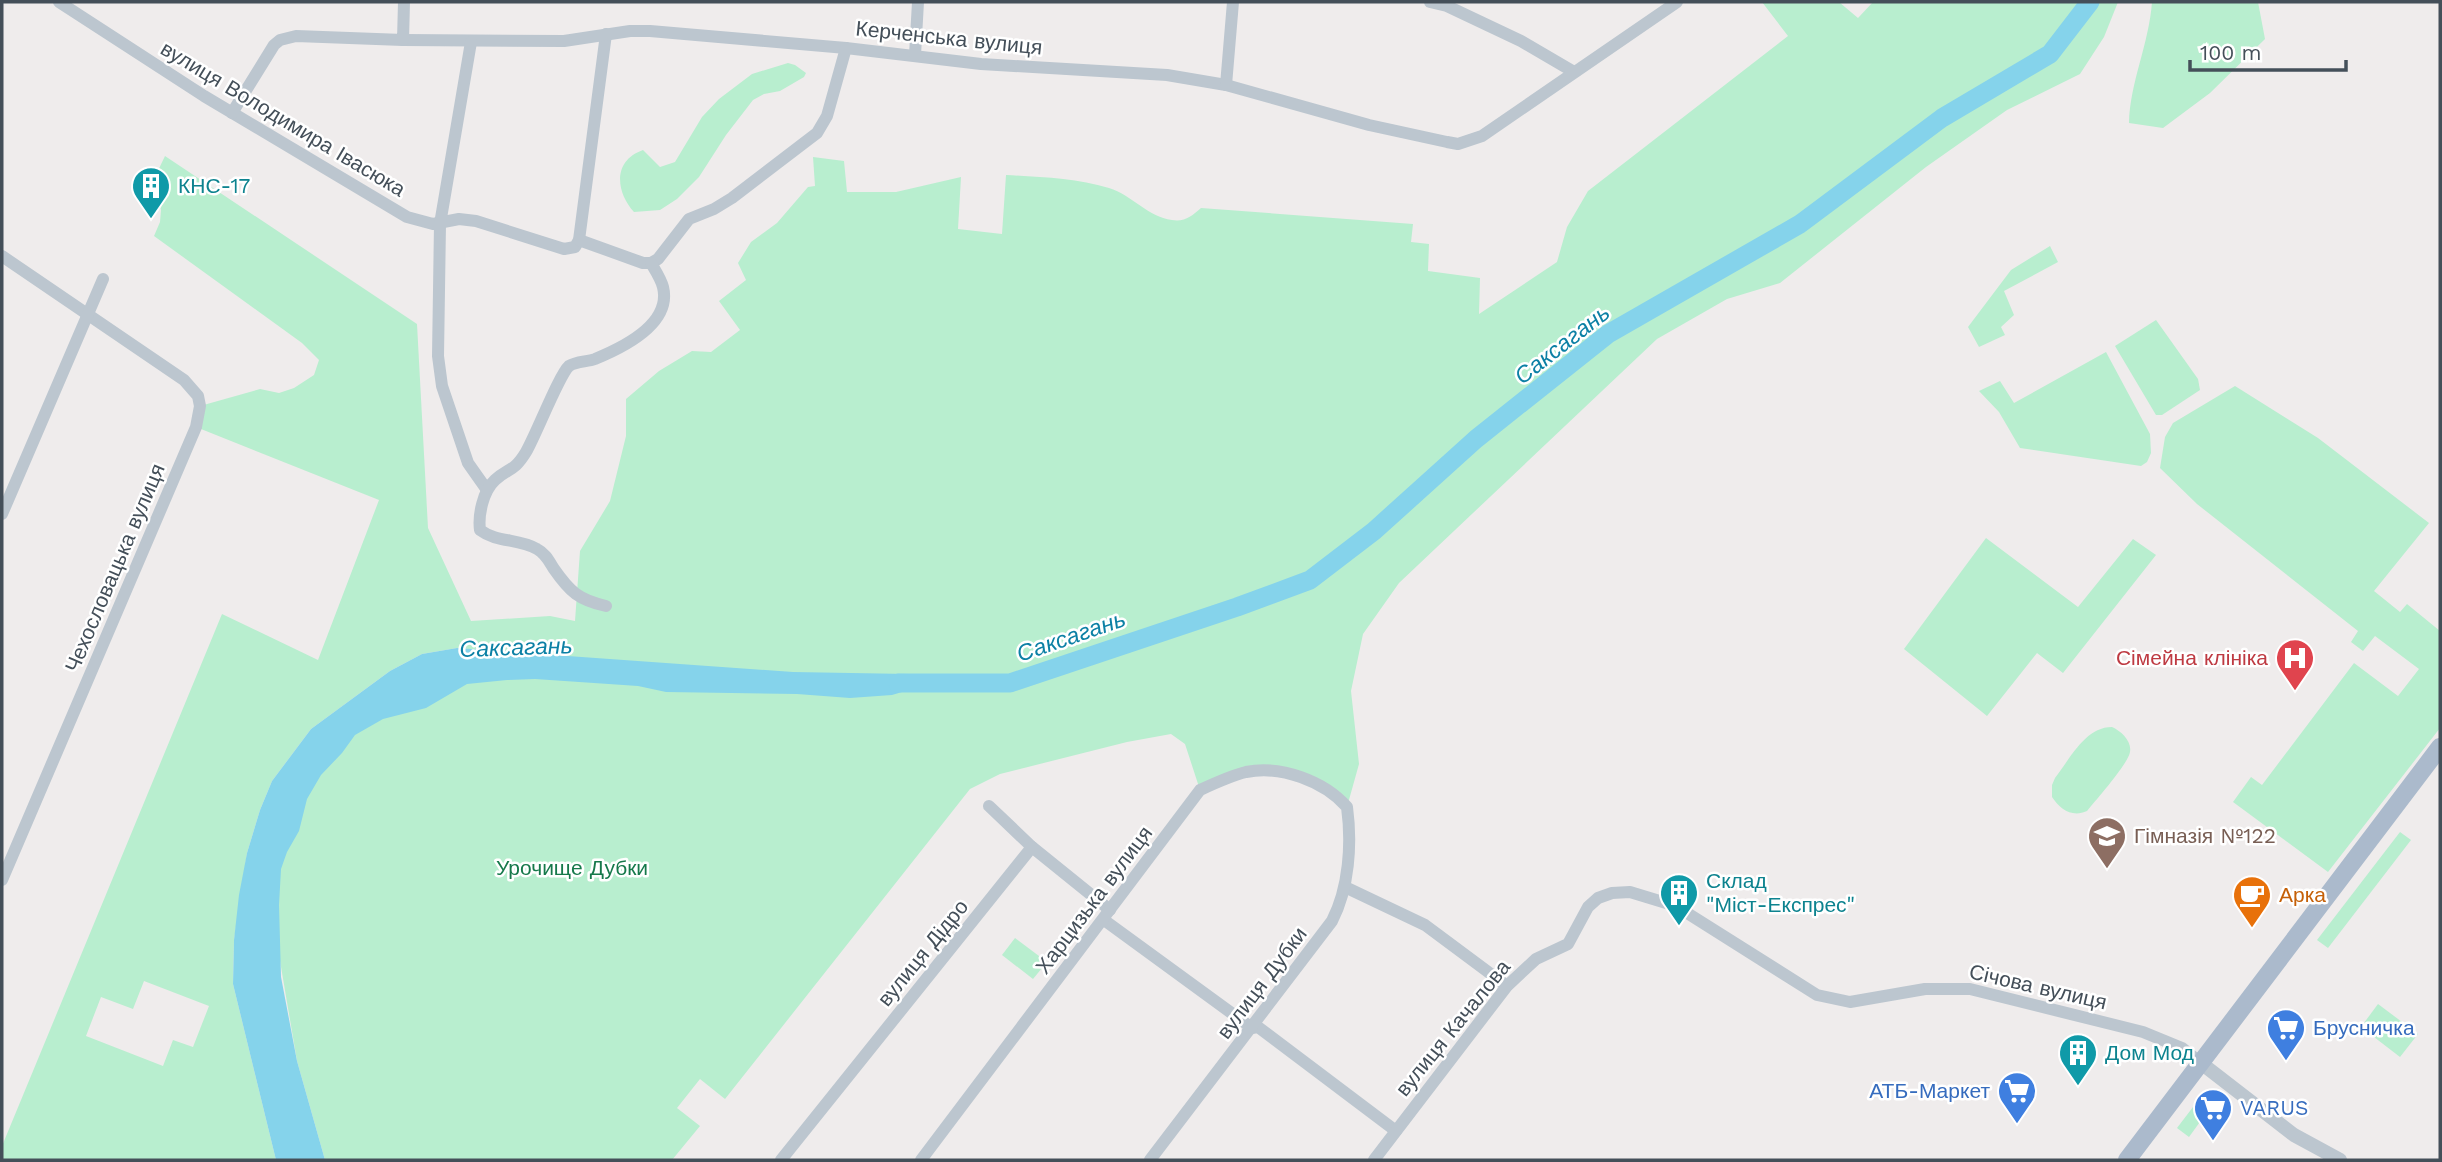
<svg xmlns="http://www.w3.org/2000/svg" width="2442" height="1162" font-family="'Work Sans',sans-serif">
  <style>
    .green { fill: #b8eecf; fill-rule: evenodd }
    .water { fill: #85d3eb }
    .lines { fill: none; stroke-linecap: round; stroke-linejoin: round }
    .river { stroke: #85d3eb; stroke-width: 19 }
    .minor { stroke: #bcc6cf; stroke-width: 12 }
    .tertiary { stroke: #bcc6cf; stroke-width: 14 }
    .primary { stroke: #abbacc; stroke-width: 18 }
    .labels { text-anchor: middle; stroke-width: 5; stroke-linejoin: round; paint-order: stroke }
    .street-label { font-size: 21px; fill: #444f59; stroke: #fff }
    .culture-label { font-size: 21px; fill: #0d838f; stroke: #fff; text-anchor: start }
    .health-label { font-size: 21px; fill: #be3a42; stroke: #fff; text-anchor: end }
    .education-label { font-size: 21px; fill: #785e54; stroke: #fff; text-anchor: start }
    .park-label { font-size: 21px; fill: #16794b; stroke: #fff }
    .food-label { font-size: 21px; fill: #c56008; stroke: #fff; text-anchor: start }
    .shop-label { font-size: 21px; fill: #366cbe; stroke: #fff; text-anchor: start }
    .water-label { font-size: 23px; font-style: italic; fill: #0c80a5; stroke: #fff }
  </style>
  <rect width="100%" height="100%" fill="#efecec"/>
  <!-- green -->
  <g class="green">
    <path d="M 1762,2 L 1839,2 L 1858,18 L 1873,2 L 2118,2 L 2104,37 L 2080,74 L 2007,110 L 1926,167 L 1780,283 L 1727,299 L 1657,339 L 1399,583 L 1363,634 L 1351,691 L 1359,764 L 1347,807 C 1324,781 1281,765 1246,772 C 1230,776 1215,783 1200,790 L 1185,744 L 1171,734 L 1127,742 L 1000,774 L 970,789 L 725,1099 L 700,1079 L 677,1108 L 700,1126 L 672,1160 L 325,1160 L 297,1061 L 279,955 L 279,918 L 273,906 L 271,847 L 318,765 L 360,717 L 434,680 L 503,652 L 457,648 L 422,654 L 390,671 L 311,729 L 272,781 L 260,810 L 247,853 L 234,940 L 233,984 L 276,1160 L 2,1160 L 2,1146 L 222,614 L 318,660 L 379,500 L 196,427 L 200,406 L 260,389 L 279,393 L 294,388 L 314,375 L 319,360 L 302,343 L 154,236 L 160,222 L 161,210 L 154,179 L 165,156 L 417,324 L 428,528 L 471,621 L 550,616 L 575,621 L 580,551 L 610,501 L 626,436 L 626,399 L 659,371 L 692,351 L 711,352 L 740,330 L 719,301 L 746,280 L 738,263 L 751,242 L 777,223 L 808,187 L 815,186 L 813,157 L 844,161 L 847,192 L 896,192 L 961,177 L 958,229 L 1002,234 L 1006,175 C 1041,177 1076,178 1109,188 C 1132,195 1148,217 1172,220 C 1185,222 1192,216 1201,208 L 1413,224 L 1411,242 L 1429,244 L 1428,271 L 1480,278 L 1479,314 L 1557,262 L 1567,227 L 1588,191 L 1788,36 ZM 144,981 L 209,1006 L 193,1047 L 173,1040 L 163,1066 L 86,1036 L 101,997 L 133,1009 Z"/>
    <path d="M 2152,2 L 2258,2 L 2265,39 L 2210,93 L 2163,128 L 2129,123 C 2130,82 2149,44 2152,2 Z"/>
    <path d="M 788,63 L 795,65 L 806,73 L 804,77 L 780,91 L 764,94 L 753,100 L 726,135 L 699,177 L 677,199 L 660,210 L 634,212 C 616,192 612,161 643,150 L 660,167 L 675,162 L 702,117 L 719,99 L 752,74 Z"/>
    <path d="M 2050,246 L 2058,262 L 2004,291 L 2014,315 L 2001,327 L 2005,335 L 1979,347 L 1968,327 L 2011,270 Z"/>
    <path d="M 2156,320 L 2198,379 L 2200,390 L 2162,415 L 2156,415 L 2115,346 Z"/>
    <path d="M 2106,352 L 2150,434 L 2151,453 L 2147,462 L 2141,466 L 2020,448 L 1999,412 L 1979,391 L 2000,381 L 2014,403 Z"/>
    <path d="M 2235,386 L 2318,438 L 2429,523 L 2374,591 L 2400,612 L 2407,604 L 2440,631 L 2440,728 L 2328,872 L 2233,802 L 2251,777 L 2262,785 L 2354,663 L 2398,696 L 2419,669 L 2375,636 L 2363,651 L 2351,642 L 2358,631 L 2197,504 L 2160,468 L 2165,437 L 2173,423 Z"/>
    <path d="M 1986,538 L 2078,607 L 2133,539 L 2156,555 L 2063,673 L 2037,653 L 1987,716 L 1904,649 Z"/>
    <path d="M 2112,727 C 2121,731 2132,741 2130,752 C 2128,764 2096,800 2087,811 C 2072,818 2060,809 2052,797 L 2052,785 L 2055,778 C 2070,759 2085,727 2112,727 Z"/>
    <path d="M 2400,832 L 2411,840 L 2328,948 L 2317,940 Z"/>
    <path d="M 1015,938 L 1047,962 L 1033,979 L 1002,955 Z"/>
    <path d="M 2378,1004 L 2418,1034 L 2400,1057 L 2361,1027 Z"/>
    <path d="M 2206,1090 L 2213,1095 L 2213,1104 L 2189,1137 L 2177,1128 Z"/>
  </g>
  <!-- water -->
  <path class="water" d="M 457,648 L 793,672 L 909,674 L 924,682 L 912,689 L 892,695 L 850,698 L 797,694 L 666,692 L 638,686 L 535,679 L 507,680 L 467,684 L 426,708 L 383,719 L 355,735 L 342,753 L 321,775 L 307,799 L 299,831 L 287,852 L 281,869 L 279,905 L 281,977 L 297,1061 L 325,1160 L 276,1160 L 233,984 L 234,940 L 239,895 L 247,853 L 260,810 L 272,781 L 311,729 L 390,671 L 422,654 Z"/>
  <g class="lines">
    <!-- river -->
    <path class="river" d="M 898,683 L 1010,683 L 1237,607 L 1310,580 L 1374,531 L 1476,439 L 1608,334 L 1800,224 L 1942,118 L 2050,54 L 2090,2"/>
    <!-- minor -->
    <g class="minor">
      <path d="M 59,2 L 204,96 L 407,217 L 433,224 L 459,219 L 476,221 L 564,249 L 575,247 L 579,240 L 606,34"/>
      <path d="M 1430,2 L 1447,6 L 1521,41 L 1574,72"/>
      <path d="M 403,40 L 564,41 L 630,31 L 650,31 L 846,48 L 981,64 L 1167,75 L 1226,85 L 1369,125 L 1447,142 L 1458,144 L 1482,136 L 1677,2"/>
      <path d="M 471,42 L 440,224 L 438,356 L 442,386 L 468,463 L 487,490"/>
      <path d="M 915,55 L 918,2"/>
      <path d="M 1226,85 L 1233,2"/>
      <path d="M 232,113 L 274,45 L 280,40 L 296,36 L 403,40 L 404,2"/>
      <path d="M 579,240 L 643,263 L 651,263 L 658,259 L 689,219 L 714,209 L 732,198 L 817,133 L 827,116 L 846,48"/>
      <path d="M 2,256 L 184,380 L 198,396 L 200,406 L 196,427 L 2,880"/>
      <path d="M 2,514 L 103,279"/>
      <path d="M 606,606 C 579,600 570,592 554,569 C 549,561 545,553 537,549 C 519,538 497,543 480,530 C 478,515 483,491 495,480 C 508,468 514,472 526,452 C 536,435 559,375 569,366 C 576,361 587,362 595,359 C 622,348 672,324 663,287 C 661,279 655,270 651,263"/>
      <path d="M 989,806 L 1032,847"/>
      <path d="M 1345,887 L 1425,925 L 1507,986"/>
      <path d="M 1104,920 L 1252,1028 L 1258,1027 L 1396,1131"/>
      <path d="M 781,1160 L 1032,847 L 1110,910"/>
      <path d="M 921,1160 L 1200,790 C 1215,783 1230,776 1246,772 C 1281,765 1324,781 1347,807 C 1352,844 1349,888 1332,921 L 1150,1160"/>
      <path d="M 1374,1160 L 1507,986 L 1536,959 L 1568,944 L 1588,907 L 1598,898 L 1612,893 L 1630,892 L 1676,906 L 1817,995 L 1850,1002 L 1925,989 L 1970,989 L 2143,1032 L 2182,1048 L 2201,1063"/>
    </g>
    <!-- tertiary -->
    <path class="tertiary" d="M 2201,1063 L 2294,1135 L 2340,1160"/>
    <!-- primary -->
    <path class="primary" d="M 2127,1160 L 2440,747"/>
  </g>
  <!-- icons -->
  <defs>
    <symbol id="building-pin" viewBox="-11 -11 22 30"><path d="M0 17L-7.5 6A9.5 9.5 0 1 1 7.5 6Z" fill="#0f9aa8" stroke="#fff"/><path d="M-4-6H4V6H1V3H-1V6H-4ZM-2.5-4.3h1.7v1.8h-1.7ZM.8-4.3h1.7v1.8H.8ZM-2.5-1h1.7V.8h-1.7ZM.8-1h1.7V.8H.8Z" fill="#fff"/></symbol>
    <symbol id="hospital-pin" viewBox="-11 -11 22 30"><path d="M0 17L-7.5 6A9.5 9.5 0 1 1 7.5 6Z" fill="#e0444e" stroke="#fff"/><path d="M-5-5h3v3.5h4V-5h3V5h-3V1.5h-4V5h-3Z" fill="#fff"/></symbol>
    <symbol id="school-pin" viewBox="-11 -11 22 30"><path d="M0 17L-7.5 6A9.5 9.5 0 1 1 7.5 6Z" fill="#8d6e63" stroke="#fff"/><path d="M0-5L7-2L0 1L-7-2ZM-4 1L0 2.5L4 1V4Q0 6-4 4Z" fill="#fff"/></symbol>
    <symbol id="cafe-pin" viewBox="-11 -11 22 30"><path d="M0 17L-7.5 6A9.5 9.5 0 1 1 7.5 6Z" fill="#e8710a" stroke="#fff"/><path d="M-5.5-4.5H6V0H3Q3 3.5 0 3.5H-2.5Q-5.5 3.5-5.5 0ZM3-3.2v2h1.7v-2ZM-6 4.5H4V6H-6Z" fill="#fff"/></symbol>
    <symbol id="supermarket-pin" viewBox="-11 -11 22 30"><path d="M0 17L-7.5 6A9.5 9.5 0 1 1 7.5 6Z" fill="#3f7fe0" stroke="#fff"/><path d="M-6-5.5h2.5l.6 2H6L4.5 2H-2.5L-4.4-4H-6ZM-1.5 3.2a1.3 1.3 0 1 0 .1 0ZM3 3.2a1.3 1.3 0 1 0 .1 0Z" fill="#fff"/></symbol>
  </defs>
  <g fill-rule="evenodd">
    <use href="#building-pin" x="129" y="164" width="44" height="60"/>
    <use href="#hospital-pin" x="2273" y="636" width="44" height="60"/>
    <use href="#school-pin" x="2085" y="814" width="44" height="60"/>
    <use href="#building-pin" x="1657" y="871" width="44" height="60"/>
    <use href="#cafe-pin" x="2230" y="873" width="44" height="60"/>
    <use href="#supermarket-pin" x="2264" y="1006" width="44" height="60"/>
    <use href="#building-pin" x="2056" y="1031" width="44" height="60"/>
    <use href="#supermarket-pin" x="1995" y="1069" width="44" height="60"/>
    <use href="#supermarket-pin" x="2191" y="1086" width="44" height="60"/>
  </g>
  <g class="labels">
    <!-- street labels -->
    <g class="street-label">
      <text transform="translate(949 38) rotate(6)" y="7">Керченська вулиця</text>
      <text transform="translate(283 119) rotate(31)" y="7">вулиця Володимира Івасюка</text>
      <text transform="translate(115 568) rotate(-67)" y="7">Чехословацька вулиця</text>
      <text transform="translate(1094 900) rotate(-53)" y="7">Харцизька вулиця</text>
      <text transform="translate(923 953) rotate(-51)" y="7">вулиця Дідро</text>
      <text transform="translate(1262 983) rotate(-53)" y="7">вулиця Дубки</text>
      <text transform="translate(2038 987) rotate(13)" y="7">Січова вулиця</text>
      <text transform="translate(1453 1028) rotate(-51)" y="7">вулиця Качалова</text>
    </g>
    <!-- culture labels -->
    <g class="culture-label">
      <text x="178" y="193">КНС-17</text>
      <text x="1706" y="888">Склад<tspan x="1706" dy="24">"Міст-Експрес"</tspan></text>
      <text x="2105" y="1060">Дом Мод</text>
    </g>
    <!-- health labels -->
    <g class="health-label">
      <text x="2268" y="665">Сімейна клініка</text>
    </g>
    <!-- education labels -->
    <g class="education-label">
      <text x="2134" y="843">Гімназія №122</text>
    </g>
    <!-- park labels -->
    <g class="park-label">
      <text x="572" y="875">Урочище Дубки</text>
    </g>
    <!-- food labels -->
    <g class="food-label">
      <text x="2279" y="902">Арка</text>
    </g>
    <!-- shop labels -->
    <g class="shop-label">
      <text x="2313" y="1035">Брусничка</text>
      <text x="1990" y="1098" text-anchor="end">АТБ-Маркет</text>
      <text x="2240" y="1115">VARUS</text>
    </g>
    <!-- water labels -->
    <g class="water-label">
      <text transform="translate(1562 344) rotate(-38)" y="8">Саксагань</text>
      <text transform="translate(1071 636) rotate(-19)" y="8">Саксагань</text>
      <text transform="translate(516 647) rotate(-2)" y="8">Саксагань</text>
    </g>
  </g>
  <!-- border -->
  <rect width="2442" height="1162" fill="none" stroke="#444f59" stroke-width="7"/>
  <!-- scale -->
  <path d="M2190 60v10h156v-10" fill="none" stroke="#444f59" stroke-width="3.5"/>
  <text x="2200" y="60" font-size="21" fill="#444f59" stroke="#ffffff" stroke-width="5" paint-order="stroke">100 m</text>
</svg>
